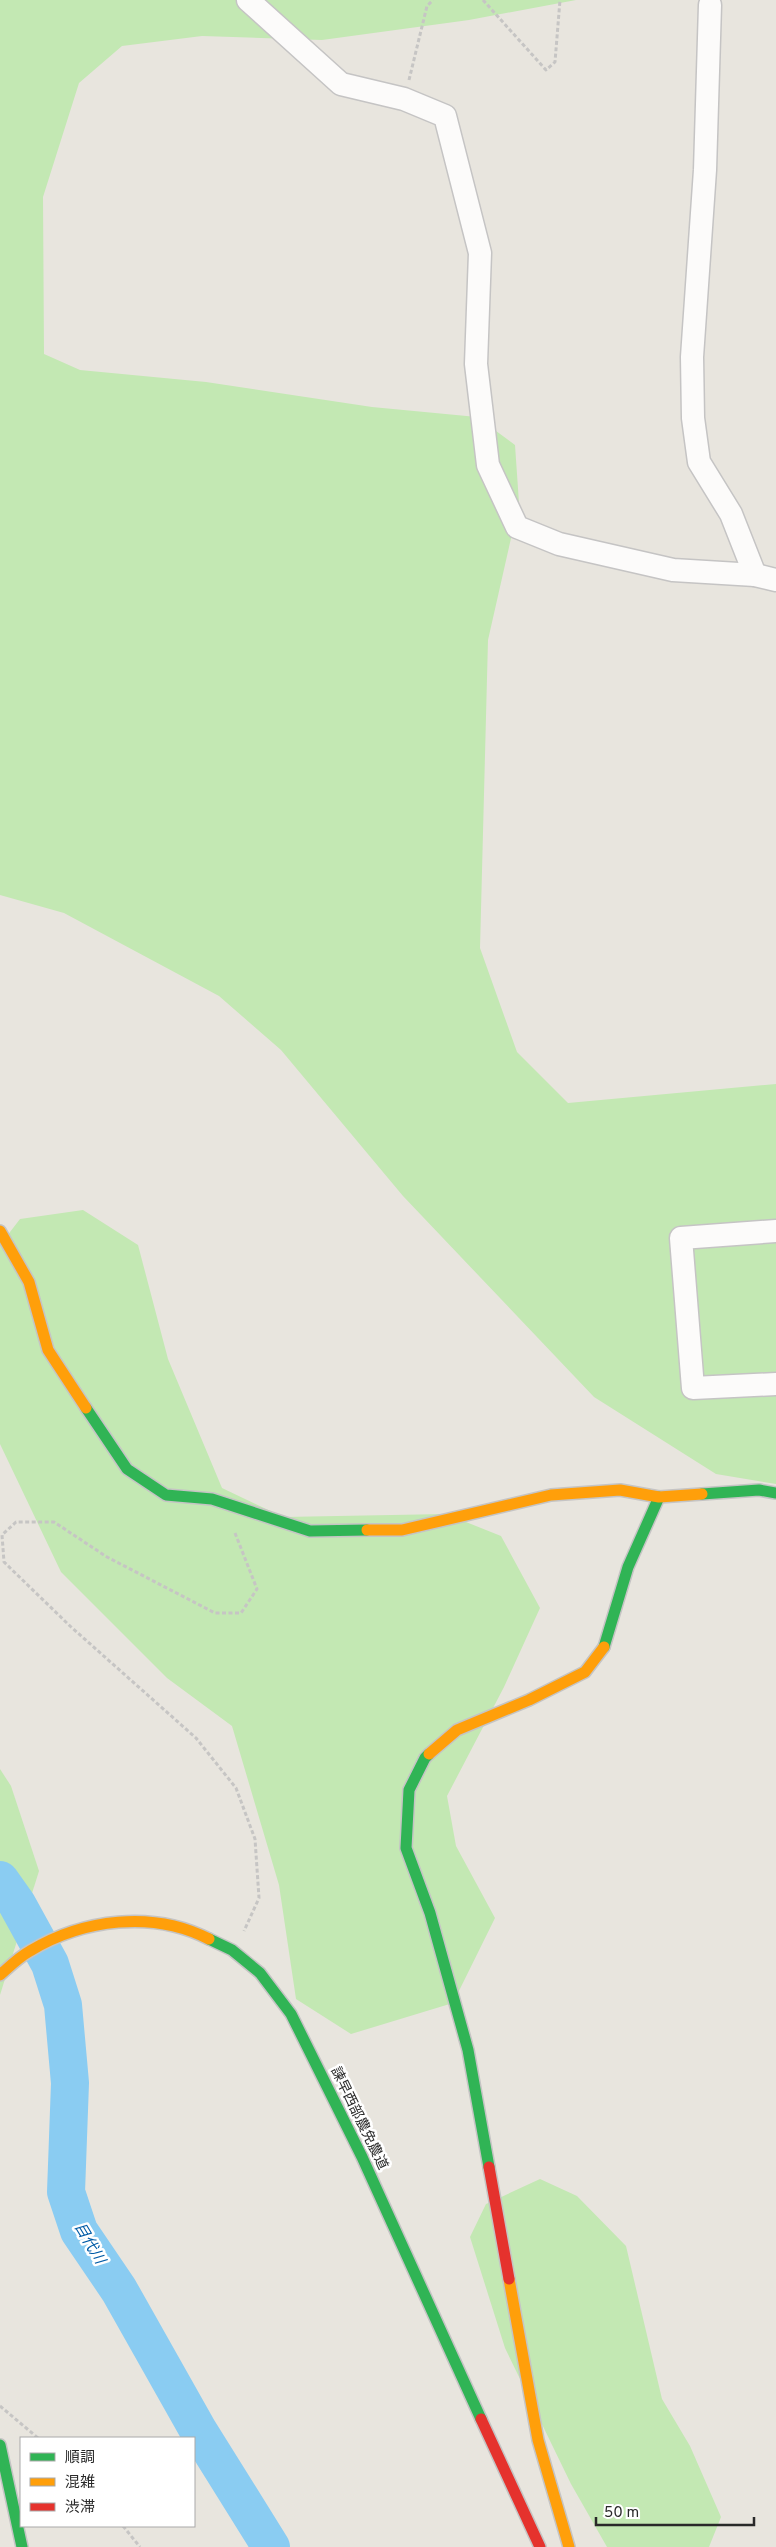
<svg xmlns="http://www.w3.org/2000/svg" width="776" height="2547" font-family="Overpass,'Noto Sans JP',sans-serif">
  <style>
    .green { fill: #c3e8b3 }
    .lines { fill: none; stroke-linecap: round; stroke-linejoin: round }
    .river { stroke: #8accf2; stroke-width: 38 }
    .street-casing { stroke: #c5c4c4; stroke-width: 25 }
    .fast-casing { stroke: #c5c4c4; stroke-width: 14 }
    .slow-casing { stroke: #c5c4c4; stroke-width: 14 }
    .jam-casing { stroke: #c5c4c4; stroke-width: 14 }
    .path { stroke: #c6c5c4; stroke-width: 3; stroke-dasharray: 4 2.5; stroke-linecap: butt }
    .street { stroke: #fcfbfa; stroke-width: 22 }
    .fast { stroke: #30b455; stroke-width: 11 }
    .slow { stroke: #ff9f0a; stroke-width: 11 }
    .jam { stroke: #e5322d; stroke-width: 11 }
    .labels { text-anchor: middle; stroke-width: 5; stroke-linejoin: round; paint-order: stroke }
    .street-label { font-size: 14px; fill: #292929; stroke: #fff }
    .water-label { font-size: 15px; font-style: italic; fill: #005ba6; stroke: #fff }
  </style>
  <rect width="100%" height="100%" fill="#e8e5de"/>
  <!-- green -->
  <g class="green">
    <path d="M 0,0 L 576,0 L 469,20 L 322,40 L 202,36 L 122,46 L 79,83 L 43,197 L 44,354 L 80,370 L 206,382 L 372,407 L 477,417 L 515,445 L 519,503 L 488,640 L 480,948 L 517,1052 L 568,1103 L 776,1084 L 776,1484 L 716,1474 L 594,1397 L 403,1196 L 281,1050 L 219,996 L 64,913 L 0,895 Z"/>
    <path d="M 83,1210 L 138,1245 L 168,1359 L 222,1488 L 283,1517 L 446,1514 L 501,1536 L 540,1608 L 504,1687 L 447,1796 L 456,1846 L 495,1918 L 453,2003 L 351,2034 L 296,1999 L 279,1885 L 232,1726 L 167,1678 L 61,1572 L 0,1444 L 0,1245 L 20,1219 Z"/>
    <path d="M 0,1769 L 11,1786 L 39,1871 L 0,1995 Z"/>
    <path d="M 540,2179 L 577,2196 L 626,2246 L 662,2399 L 690,2446 L 721,2517 L 709,2547 L 607,2547 L 571,2484 L 505,2348 L 470,2237 L 486,2204 Z"/>
  </g>
  <g class="lines">
    <!-- river -->
    <path class="river" d="M 0,1880 L 17,1904 L 50,1964 L 63,2005 L 70,2083 L 66,2192 L 79,2231 L 119,2290 L 198,2430 L 271,2547"/>
    <defs>
      <g id="street">
        <path d="M 248,0 L 341,84 L 404,99 L 445,116 L 480,253 L 476,364 L 488,465 L 517,527 L 559,544 L 673,570 L 755,575 L 776,580"/>
        <path d="M 710,5 L 705,170 L 692,357 L 693,418 L 699,462 L 731,514 L 755,575"/>
        <path d="M 776,1231 L 681,1238 L 693,1388 L 776,1384"/>
      </g>
      <g id="fast">
        <path d="M 86,1408 L 127,1469 L 166,1495 L 212,1499 L 310,1531 L 367,1530"/>
        <path d="M 702,1494 L 759,1490 L 776,1493"/>
        <path d="M 604,1647 L 628,1567 L 659,1497"/>
        <path d="M 429,1754 L 425,1758 L 409,1790 L 406,1848 L 430,1913 L 468,2050 L 489,2167"/>
        <path d="M 209,1939 L 232,1950 L 260,1973 L 291,2014 L 362,2157 L 481,2419"/>
        <path d="M 0,2445 L 22,2547"/>
      </g>
      <g id="slow">
        <path d="M 0,1231 L 29,1282 L 48,1350 L 86,1408"/>
        <path d="M 367,1530 L 402,1530 L 551,1495 L 620,1490 L 659,1497 L 702,1494"/>
        <path d="M 429,1754 L 457,1730 L 529,1700 L 585,1672 L 604,1647"/>
        <path d="M 0,1975 C 9,1967 19,1957 30,1951 C 83,1919 153,1910 209,1939"/>
        <path d="M 509,2279 L 538,2440 L 569,2547"/>
      </g>
      <g id="jam">
        <path d="M 489,2167 L 509,2279"/>
        <path d="M 481,2419 L 540,2547"/>
      </g>
    </defs>
    <!-- street casing -->
    <use href="#street" class="street-casing"/>
    <!-- fast casing -->
    <use href="#fast" class="fast-casing"/>
    <!-- slow casing -->
    <use href="#slow" class="slow-casing"/>
    <!-- jam casing -->
    <use href="#jam" class="jam-casing"/>
    <!-- path -->
    <g class="path">
      <path d="M 483,0 L 546,70 L 555,62 L 560,0"/>
      <path d="M 409,80 L 427,6 L 433,0"/>
      <path d="M 235,1533 L 257,1589 L 241,1613 L 215,1613 L 107,1557 L 54,1522 L 16,1522 L 2,1535 L 4,1562 L 70,1626 L 196,1738 L 236,1788 L 255,1839 L 259,1898 L 244,1931"/>
      <path d="M 0,2406 L 38,2438"/>
      <path d="M 123,2526 L 140,2547"/>
    </g>
    <!-- street -->
    <use href="#street" class="street"/>
    <!-- fast -->
    <use href="#fast" class="fast"/>
    <!-- slow -->
    <use href="#slow" class="slow"/>
    <!-- jam -->
    <use href="#jam" class="jam"/>
  </g>
  <g class="labels">
    <!-- street labels -->
    <g class="street-label">
      <text transform="translate(360 2118) rotate(64)" y="5">諫早西部農免農道</text>
    </g>
    <!-- water labels -->
    <g class="water-label">
      <text transform="translate(90 2243) rotate(59)" y="5">目代川</text>
    </g>
  </g>
  <!-- legend -->
  <rect x="20" y="2437" width="175" height="90" fill="#ffffff" stroke="#a9a9a9"/>
  <rect x="30" y="2453" width="25" height="8" fill="#30b455" stroke="#a9a9a9"/>
  <text x="65" y="2462" font-size="15" fill="#292929">順調</text>
  <rect x="30" y="2478" width="25" height="8" fill="#ff9f0a" stroke="#a9a9a9"/>
  <text x="65" y="2487" font-size="15" fill="#292929">混雑</text>
  <rect x="30" y="2503" width="25" height="8" fill="#e5322d" stroke="#a9a9a9"/>
  <text x="65" y="2512" font-size="15" fill="#292929">渋滞</text>
  <!-- scale -->
  <path d="M596 2517v8h158v-8" fill="none" stroke="#292929" stroke-width="2.5"/>
  <text x="604" y="2517" font-size="15" fill="#292929" stroke="#ffffff" stroke-width="4" paint-order="stroke">50 m</text>
</svg>
